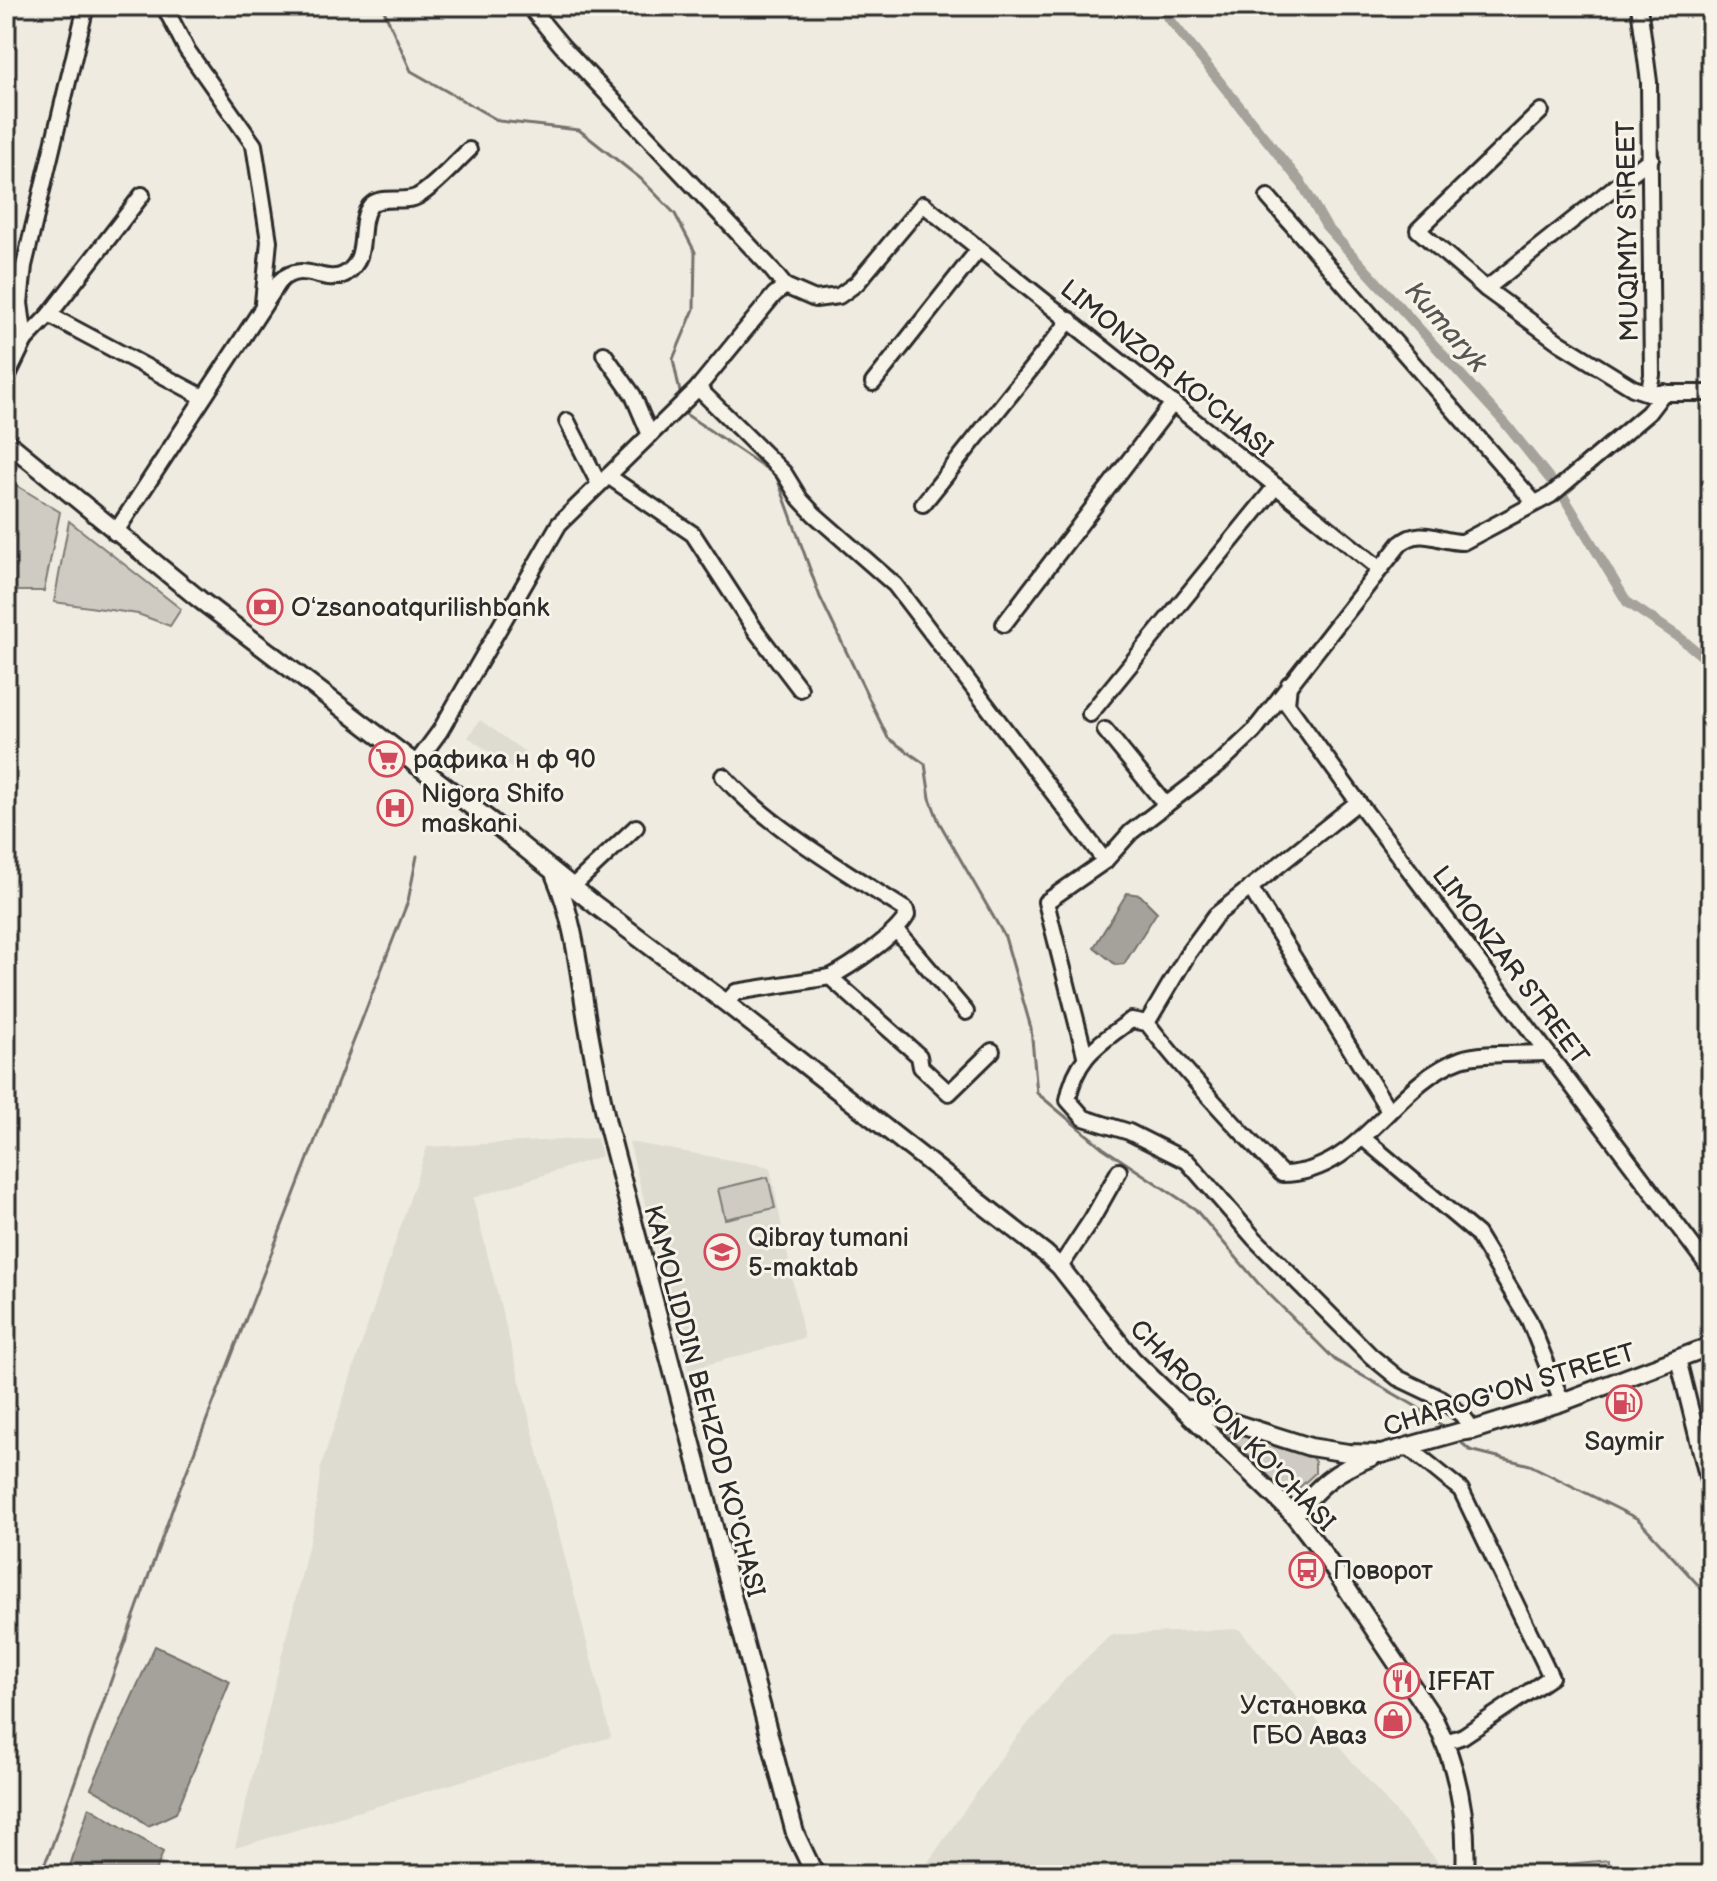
<svg xmlns="http://www.w3.org/2000/svg" width="1717" height="1881" font-family="'Balsamiq Sans',sans-serif">
  <style>
    .built { fill: #dedbd1 }
    .green { fill: #cfcbc2; stroke: #7d7b76; stroke-width: 2 }
    .water { fill: #a4a29a; stroke: #74726e; stroke-width: 2 }
    .lines { fill: none; stroke-linecap: round; stroke-linejoin: round }
    .stream { stroke: #74726e; stroke-width: 3 }
    .canal { stroke: #a4a29a; stroke-width: 10 }
    .minor-casing { stroke: #2b2b2b; stroke-width: 20 }
    .major-casing { stroke: #2b2b2b; stroke-width: 22 }
    .minor { stroke: #f7f3e8; stroke-width: 14 }
    .major { stroke: #f7f3e8; stroke-width: 16 }
    .labels { text-anchor: middle; stroke-width: 6; stroke-linejoin: round; paint-order: stroke }
    .street-label { font-size: 26px; fill: #2b2b2b; stroke: #f7f3e8 }
    .poi-label { font-size: 26px; fill: #2b2b2b; stroke: #f7f3e8; text-anchor: start }
    .water-label { font-size: 28px; font-style: italic; fill: #555552; stroke: #f7f3e8 }
  </style>
  <rect width="100%" height="100%" fill="#efebe0"/>
  <filter id="ink" filterUnits="userSpaceOnUse"><feTurbulence type="fractalNoise" baseFrequency=".0125" numOctaves="2"/><feDisplacementMap in="SourceGraphic" scale="16" xChannelSelector="R" yChannelSelector="G"/><feConvolveMatrix kernelMatrix="1 2 1 2 8 2 1 2 1" color-interpolation-filters="sRGB"/></filter>
  <g filter="url(#ink)">
    <!-- built -->
    <g class="built">
      <path d="M 480,720 L 525,752 L 513,769 L 468,737 Z"/>
      <path d="M 597,1138 L 602,1156 L 473,1198 L 611,1737 L 235,1848 L 314,1523 L 321,1466 L 427,1147 Z"/>
      <path d="M 629,1142 L 770,1167 L 804,1338 L 688,1370 Z"/>
      <path d="M 1239,1629 L 1446,1871 L 1445,1875 L 919,1875 L 1011,1744 L 1066,1678 L 1110,1635 Z"/>
    </g>
    <!-- green -->
    <g class="green">
      <path d="M 6,479 L 60,512 L 44,591 L 6,591 Z"/>
      <path d="M 69,521 L 181,609 L 170,626 L 138,614 L 54,602 Z"/>
      <path d="M 768,1177 L 775,1208 L 725,1219 L 718,1189 Z"/>
      <path d="M 1223,1430 L 1311,1456 L 1315,1462 L 1315,1473 L 1297,1490 L 1282,1489 Z"/>
      <path d="M 1609,1860 L 1609,1875 L 1559,1875 L 1567,1864 Z"/>
    </g>
    <!-- water -->
    <g class="water">
      <path d="M 1127,893 L 1140,895 L 1157,912 L 1124,964 L 1116,965 L 1094,947 Z"/>
      <path d="M 155,1646 L 230,1681 L 176,1813 L 148,1826 L 127,1809 L 91,1788 Z"/>
      <path d="M 89,1807 L 163,1852 L 156,1871 L 116,1875 L 71,1875 L 68,1872 Z"/>
    </g>
    <g class="lines">
      <!-- stream -->
      <g class="stream">
        <path d="M 382,6 L 411,71 L 499,121 L 579,130 L 641,179 L 675,214 L 695,252 L 694,309 L 673,359 L 681,397"/>
        <path d="M 683,408 L 684,413 L 776,475 L 820,597 L 888,738 L 925,764 L 930,798 L 939,822 L 1005,937 L 1031,1028 L 1037,1093 L 1103,1148 L 1195,1209 L 1258,1283 L 1335,1360 L 1417,1407 L 1445,1429"/>
        <path d="M 1457,1439 L 1470,1450 L 1530,1465 L 1638,1519 L 1711,1599"/>
        <path d="M 39,1875 L 49,1854 L 176,1499 L 408,901 L 417,856"/>
      </g>
      <!-- canal -->
      <path class="canal" d="M 1159,6 L 1302,184 L 1326,226 L 1505,423 L 1562,494 L 1627,602 L 1679,637 L 1711,663"/>
      <defs>
        <g id="minor">
          <path d="M 164,6 L 187,50 L 254,145 L 269,241 L 263,303"/>
          <path d="M 529,6 L 562,46 L 767,264 L 785,286 L 815,299 L 839,296 L 857,283 L 923,204 L 1380,569"/>
          <path d="M 1639,6 L 1649,82 L 1652,375 L 1648,393"/>
          <path d="M 1541,111 L 1418,230 L 1486,289 L 1560,343 L 1633,388 L 1648,393 L 1711,393"/>
          <path d="M 1268,197 L 1534,502"/>
          <path d="M 1486,289 L 1651,158"/>
          <path d="M 49,315 L 203,397"/>
          <path d="M 25,340 L 49,315 L 142,195"/>
          <path d="M 604,354 L 633,395 L 650,435"/>
          <path d="M 6,379 L 25,340 L 20,303 L 24,266 L 86,6"/>
          <path d="M 873,383 L 979,249"/>
          <path d="M 698,388 L 784,473 L 800,499 L 814,514 L 895,585 L 1105,861"/>
          <path d="M 567,421 L 599,484"/>
          <path d="M 608,476 L 693,534 L 756,631 L 800,689"/>
          <path d="M 923,504 L 1070,320"/>
          <path d="M 115,533 L 280,281 C 303,259 324,286 345,274 C 371,258 356,224 370,206 C 380,194 405,204 418,196 C 434,187 454,164 469,150"/>
          <path d="M 1004,624 L 1173,403"/>
          <path d="M 1289,684 L 1287,704 L 1358,802 L 1711,1270"/>
          <path d="M 1090,714 L 1276,486"/>
          <path d="M 1105,730 L 1166,805"/>
          <path d="M 415,765 L 440,731 L 559,524 L 696,390 L 774,295 L 785,286"/>
          <path d="M 723,776 C 769,827 848,873 906,910 L 907,915 C 897,935 850,967 830,977 L 736,992 L 726,1003"/>
          <path d="M 572,887 L 636,827"/>
          <path d="M 1251,889 L 1389,1111"/>
          <path d="M 896,930 L 966,1012"/>
          <path d="M 830,977 L 919,1056 L 921,1067 L 949,1093 L 992,1051"/>
          <path d="M 1147,1023 L 1189,952 L 1216,915 L 1358,802"/>
          <path d="M 1085,1055 L 1046,902 L 1105,861 L 1131,832 L 1218,765 L 1253,732 L 1400,544 C 1422,526 1438,542 1463,542 L 1551,495 L 1648,413 L 1664,392"/>
          <path d="M 1363,1138 L 1477,1234 L 1529,1320 L 1562,1402"/>
          <path d="M 1060,1267 L 1092,1219 L 1119,1171"/>
          <path d="M 1678,1359 L 1711,1492"/>
          <path d="M 1473,1430 L 1462,1415 L 1440,1398 L 1398,1378 L 1371,1356 L 1254,1238 L 1187,1161 L 1129,1132 L 1084,1118 L 1068,1100 C 1076,1056 1098,1045 1131,1020 L 1147,1023 C 1188,1076 1235,1126 1282,1174 C 1360,1174 1393,1083 1461,1059 C 1480,1052 1525,1054 1547,1053"/>
          <path d="M 1408,1447 L 1461,1490 L 1551,1677 L 1463,1736 L 1446,1742"/>
        </g>
        <g id="major">
          <path d="M 6,441 L 199,599 L 492,822 L 594,904 L 726,1003 L 1046,1254 L 1060,1267 L 1132,1359 L 1294,1515 L 1323,1553 L 1434,1719 C 1459,1769 1468,1819 1465,1875"/>
          <path d="M 555,876 C 573,918 578,963 585,1008 C 591,1047 599,1085 607,1123 L 795,1833 L 815,1875"/>
          <path d="M 1190,1409 L 1310,1447 L 1348,1453 L 1381,1454 L 1459,1432 L 1473,1430 L 1562,1402 L 1711,1346"/>
          <path d="M 1294,1515 C 1320,1485 1334,1471 1372,1457"/>
        </g>
      </defs>
      <!-- minor casing -->
      <use href="#minor" class="minor-casing"/>
      <!-- major casing -->
      <use href="#major" class="major-casing"/>
      <!-- minor -->
      <use href="#minor" class="minor"/>
      <!-- major -->
      <use href="#major" class="major"/>
    </g>
  </g>
  <!-- icons -->
  <defs>
    <symbol id="bank-ring" viewBox="-11 -11 22 22"><circle r="9.5" fill="#f7f3e8" stroke="#d1495b" stroke-width="1.5"/><path d="M-6-4H6V4H-6ZM0-2.3a2.3 2.3 0 1 0 0 4.6a2.3 2.3 0 1 0 0-4.6Z" fill="#d1495b"/></symbol>
    <symbol id="supermarket-ring" viewBox="-11 -11 22 22"><circle r="9.5" fill="#f7f3e8" stroke="#d1495b" stroke-width="1.5"/><path d="M-6-5.5h2.5l.6 2H6L4.5 2H-2.5L-4.4-4H-6ZM-1.5 3.2a1.3 1.3 0 1 0 .1 0ZM3 3.2a1.3 1.3 0 1 0 .1 0Z" fill="#d1495b"/></symbol>
    <symbol id="hospital-ring" viewBox="-11 -11 22 22"><circle r="9.5" fill="#f7f3e8" stroke="#d1495b" stroke-width="1.5"/><path d="M-5-5h3v3.5h4V-5h3V5h-3V1.5h-4V5h-3Z" fill="#d1495b"/></symbol>
    <symbol id="school-ring" viewBox="-11 -11 22 22"><circle r="9.5" fill="#f7f3e8" stroke="#d1495b" stroke-width="1.5"/><path d="M0-5L7-2L0 1L-7-2ZM-4 1L0 2.5L4 1V4Q0 6-4 4Z" fill="#d1495b"/></symbol>
    <symbol id="fuel-ring" viewBox="-11 -11 22 22"><circle r="9.5" fill="#f7f3e8" stroke="#d1495b" stroke-width="1.5"/><path d="M-5.5-6h7V0h2V4h1.3V-2.5L3-4.5l.8-.8L6-3V5H2.5V1h-1V6h-7ZM-4.2-4.7v3.2H.2V-4.7Z" fill="#d1495b"/></symbol>
    <symbol id="bus-ring" viewBox="-11 -11 22 22"><circle r="9.5" fill="#f7f3e8" stroke="#d1495b" stroke-width="1.5"/><path d="M-5-6H5V4H4V6H2V4H-2V6H-4V4H-5ZM-3.5-4V0h7V-4ZM-3.5 1.2v1.5H-2V1.2ZM2 1.2v1.5H3.5V1.2Z" fill="#d1495b"/></symbol>
    <symbol id="restaurant-ring" viewBox="-11 -11 22 22"><circle r="9.5" fill="#f7f3e8" stroke="#d1495b" stroke-width="1.5"/><path d="M-5-6h1v4h1v-4h1v4h1v-4h1v5L-1.5 .5V6h-2V.5L-5-1ZM5-6V6H3V1.5H1.5Q1.5-4 5-6Z" fill="#d1495b"/></symbol>
    <symbol id="shop-ring" viewBox="-11 -11 22 22"><circle r="9.5" fill="#f7f3e8" stroke="#d1495b" stroke-width="1.5"/><path d="M-5-2.5h2.3a2.7 3.5 0 0 1 5.4 0H5L5.5 6h-11ZM-1.5-2.5h3a1.5 2.3 0 0 0-3 0Z" fill="#d1495b"/></symbol>
  </defs>
  <g fill-rule="evenodd">
    <use href="#bank-ring" x="245" y="587" width="40" height="40"/>
    <use href="#supermarket-ring" x="367" y="739" width="40" height="40"/>
    <use href="#hospital-ring" x="375" y="788" width="40" height="40"/>
    <use href="#school-ring" x="702" y="1232" width="40" height="40"/>
    <use href="#fuel-ring" x="1604" y="1383" width="40" height="40"/>
    <use href="#bus-ring" x="1287" y="1550" width="40" height="40"/>
    <use href="#restaurant-ring" x="1382" y="1661" width="40" height="40"/>
    <use href="#shop-ring" x="1373" y="1700" width="40" height="40"/>
  </g>
  <g class="labels">
    <!-- street labels -->
    <g class="street-label">
      <text transform="translate(1627 231) rotate(-91)" y="9">MUQIMIY STREET</text>
      <text transform="translate(1167 368) rotate(39)" y="9">LIMONZOR KO'CHASI</text>
      <text transform="translate(1511 965) rotate(53)" y="9">LIMONZAR STREET</text>
      <text transform="translate(1509 1389) rotate(-17)" y="9">CHAROG'ON STREET</text>
      <text transform="translate(705 1401) rotate(75)" y="9">KAMOLIDDIN BEHZOD KO'CHASI</text>
      <text transform="translate(1233 1425) rotate(46)" y="9">CHAROG'ON KO'CHASI</text>
    </g>
    <!-- poi labels -->
    <g class="poi-label">
      <text x="291" y="616">Oʻzsanoatqurilishbank</text>
      <text x="413" y="768">рафика н ф 90</text>
      <text x="421" y="802">Nigora Shifo<tspan x="421" dy="30">maskani</tspan></text>
      <text x="748" y="1246">Qibray tumani<tspan x="748" dy="30">5-maktab</tspan></text>
      <text x="1624" y="1450" text-anchor="middle">Saymir</text>
      <text x="1333" y="1579">Поворот</text>
      <text x="1428" y="1690">IFFAT</text>
      <text x="1367" y="1714" text-anchor="end">Установка<tspan x="1367" dy="30">ГБО Аваз</tspan></text>
    </g>
    <!-- water labels -->
    <g class="water-label">
      <text transform="translate(1447 326) rotate(49)" y="10">Kumaryk</text>
    </g>
  </g>
  <!-- margin -->
  <rect width="1717" height="1881" fill="none" stroke="#f7f3e8" stroke-width="32"/>
  <rect x="16" y="16" width="1685" height="1849" fill="none" stroke="#2b2b2b" stroke-width="3" filter="url(#ink)"/>
</svg>
